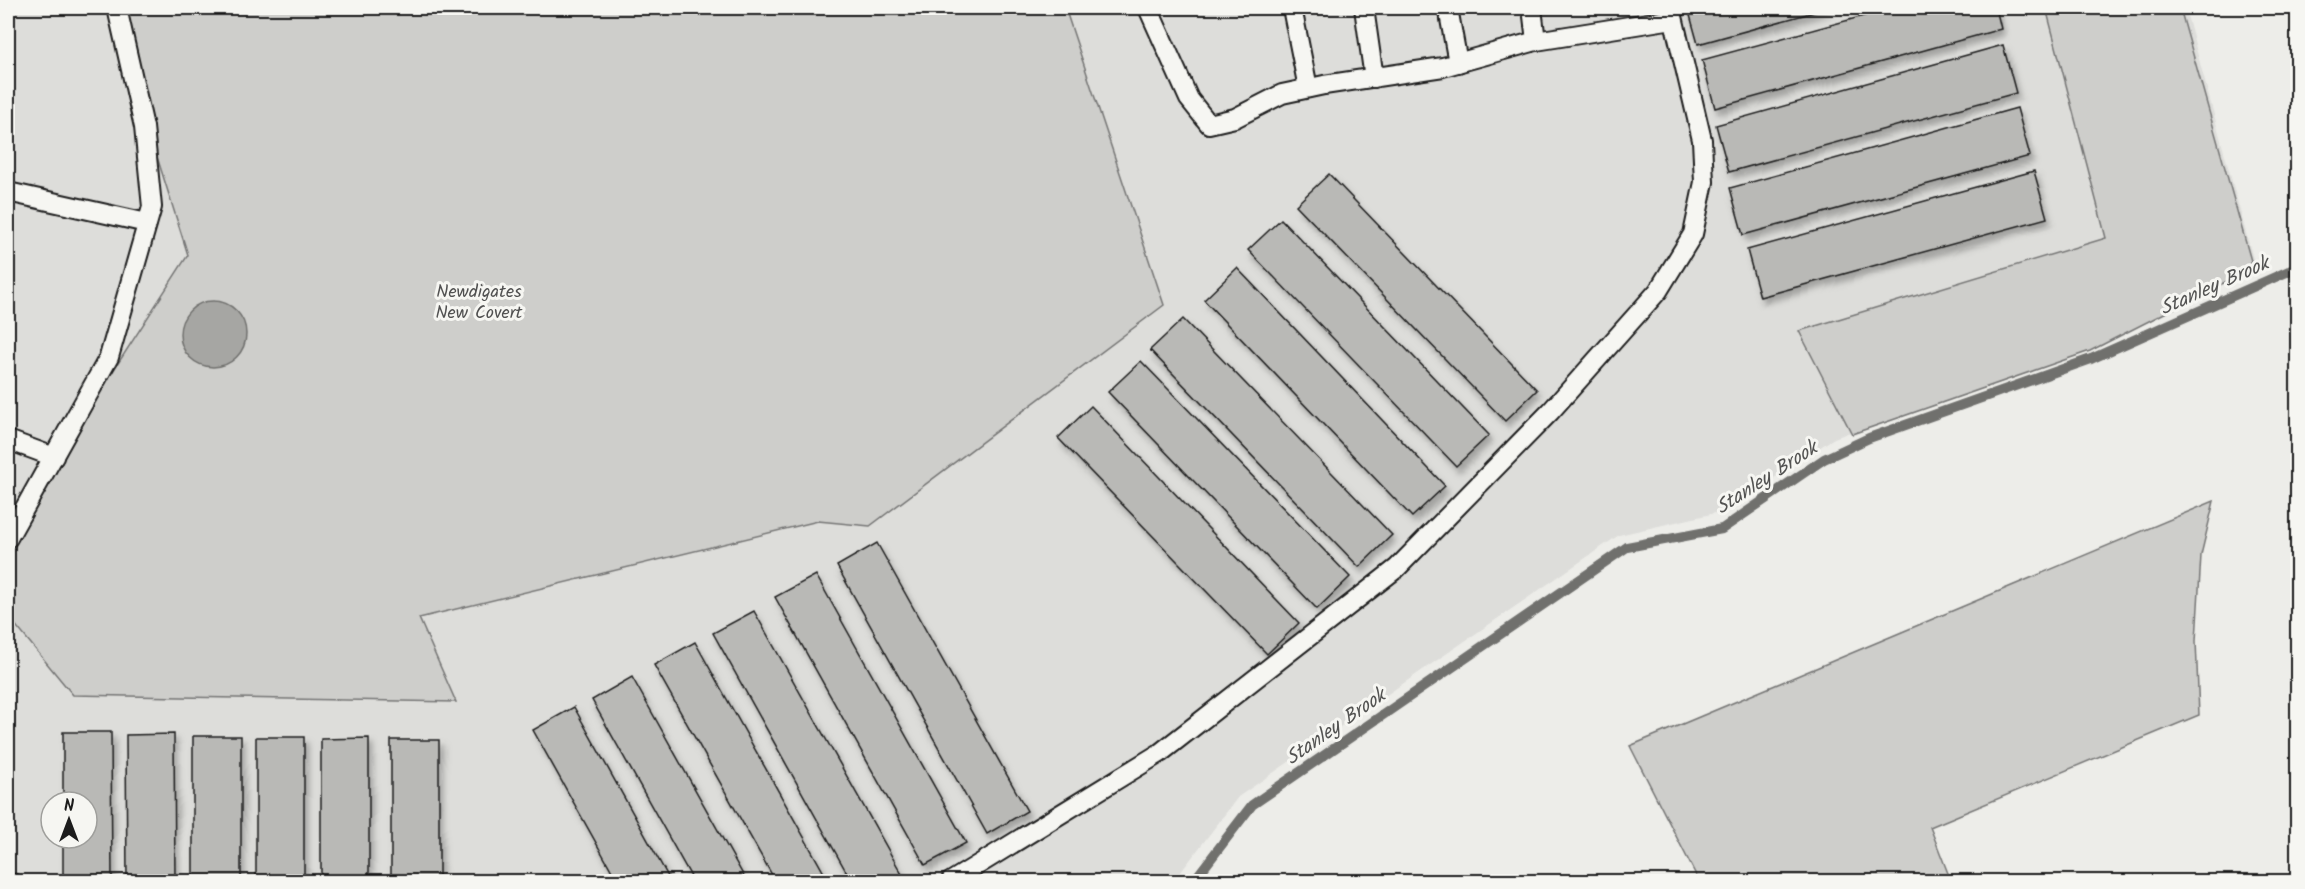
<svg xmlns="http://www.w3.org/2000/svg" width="2305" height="889" font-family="Kalam,sans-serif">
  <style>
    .built { fill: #ddddda; fill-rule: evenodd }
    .green { fill: #cececb; stroke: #757574; stroke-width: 1.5 }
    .water { fill: #a6a6a3; stroke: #6f6f6d; stroke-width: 1.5 }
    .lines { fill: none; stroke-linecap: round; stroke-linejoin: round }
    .stream { stroke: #6f6f6d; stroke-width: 10 }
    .building { fill: #b9b9b6; stroke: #1c1c1c; stroke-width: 1.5; filter: url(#shadow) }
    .service-casing { stroke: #1c1c1c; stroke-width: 22 }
    .service { stroke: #f6f6f2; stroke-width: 18 }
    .labels { text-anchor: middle; stroke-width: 6; stroke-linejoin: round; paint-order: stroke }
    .park-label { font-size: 18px; fill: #515151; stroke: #f6f6f2 }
    .water-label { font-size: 20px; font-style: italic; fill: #535352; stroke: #f6f6f2 }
  </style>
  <defs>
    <filter id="shadow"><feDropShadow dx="3.5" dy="6" stdDeviation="3" flood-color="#0004"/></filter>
  </defs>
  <rect width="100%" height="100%" fill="#edede9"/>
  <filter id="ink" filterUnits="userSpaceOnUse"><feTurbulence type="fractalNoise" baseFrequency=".0167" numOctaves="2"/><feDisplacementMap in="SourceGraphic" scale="12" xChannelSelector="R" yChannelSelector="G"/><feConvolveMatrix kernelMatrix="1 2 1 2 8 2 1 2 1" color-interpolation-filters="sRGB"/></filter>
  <g filter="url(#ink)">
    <!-- built -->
    <path class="built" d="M 8,8 L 2185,8 L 2255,266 L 2097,342 L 1834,438 L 1724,511 L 1619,535 L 1238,797 L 1174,881 L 8,881 ZM 51,802 L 87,802 L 87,838 L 51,838 Z"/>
    <!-- green -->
    <g class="green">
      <path d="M 110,8 L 1065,8 L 1164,305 L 870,526 L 818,521 L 419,618 L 456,702 L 73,695 L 8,616 L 8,534 L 188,255 Z"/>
      <path d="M 2046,8 L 2180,8 L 2253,268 L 2090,351 L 1852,434 L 1799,331 L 2106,238 Z"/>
      <path d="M 2214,501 L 2201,555 L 2196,641 L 2199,715 L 1930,827 L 1951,881 L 1699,881 L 1630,746 Z"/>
    </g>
    <!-- water -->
    <circle class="water" cx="213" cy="334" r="33"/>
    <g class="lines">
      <!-- stream -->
      <path class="stream" d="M 1193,882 L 1252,805 L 1627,547 L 1722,529 L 1824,459 L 1869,438 L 2091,359 L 2298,267"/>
    </g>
    <!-- building -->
    <g class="building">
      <path d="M 1688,8 L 1829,8 L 1698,44 Z"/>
      <path d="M 1893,8 L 1996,8 L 2001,29 L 1715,108 L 1702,60 Z"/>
      <path d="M 2003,45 L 2016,93 L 1729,172 L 1716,125 Z"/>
      <path d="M 2017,108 L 2030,156 L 1743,235 L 1730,188 Z"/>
      <path d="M 2034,171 L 2047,218 L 1760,297 L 1747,250 Z"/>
      <path d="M 1329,174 L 1537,390 L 1505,421 L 1296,205 Z"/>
      <path d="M 1281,219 L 1489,435 L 1456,466 L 1248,250 Z"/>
      <path d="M 1237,268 L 1445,486 L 1412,517 L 1204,300 Z"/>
      <path d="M 1183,319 L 1392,535 L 1359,567 L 1150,350 Z"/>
      <path d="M 1141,361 L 1350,577 L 1317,609 L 1108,392 Z"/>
      <path d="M 1091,406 L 1299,623 L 1267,654 L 1058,438 Z"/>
      <path d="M 877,543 L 1027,811 L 987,834 L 837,566 Z"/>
      <path d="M 816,575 L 966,843 L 925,865 L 775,597 Z"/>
      <path d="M 754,611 L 904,878 L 898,882 L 852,882 L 713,633 Z"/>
      <path d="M 695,642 L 829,882 L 776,882 L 654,665 Z"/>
      <path d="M 632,677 L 747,882 L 694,882 L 592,700 Z"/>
      <path d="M 574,707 L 671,882 L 618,882 L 533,730 Z"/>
      <path d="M 63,732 L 111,732 L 112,882 L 63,882 L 63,838 L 87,838 L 87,802 L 63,802 Z"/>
      <path d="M 174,734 L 175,882 L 127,882 L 126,735 Z"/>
      <rect x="193" y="736" width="48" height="146"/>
      <rect x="256" y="737" width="48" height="145"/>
      <path d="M 369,738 L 369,882 L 321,882 L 321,739 Z"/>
      <rect x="391" y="740" width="48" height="142"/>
      <path d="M 8,872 L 17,874 L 15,882 L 8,882 Z"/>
    </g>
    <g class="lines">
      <defs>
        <g id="service">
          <path d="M 1148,8 L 1189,99 L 1209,124 L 1235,118 L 1282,94 L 1324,85 L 1443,67 L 1536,41 L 1673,19"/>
          <path d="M 1292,8 L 1308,88"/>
          <path d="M 1364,8 L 1374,78"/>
          <path d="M 1448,8 L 1458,63"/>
          <path d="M 1532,8 L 1536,41"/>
          <path d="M 8,192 L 147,223"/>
          <path d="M 8,440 L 54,457"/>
          <path d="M 8,538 L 109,357 L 152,207 L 144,127 L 117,8"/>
          <path d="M 950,882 L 1160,753 L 1397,568 L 1550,412 L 1658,291 L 1693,234 L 1704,182 L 1702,140 L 1671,8"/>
        </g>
      </defs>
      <!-- service casing -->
      <use href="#service" class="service-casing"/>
      <!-- service -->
      <use href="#service" class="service"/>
    </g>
  </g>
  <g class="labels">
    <!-- park labels -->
    <g class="park-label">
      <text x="479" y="297">Newdigates<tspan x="479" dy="21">New Covert</tspan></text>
    </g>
    <!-- water labels -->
    <g class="water-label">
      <text transform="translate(2214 285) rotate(-24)" y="7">Stanley Brook</text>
      <text transform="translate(1766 477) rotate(-33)" y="7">Stanley Brook</text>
      <text transform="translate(1335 726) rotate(-35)" y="7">Stanley Brook</text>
    </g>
  </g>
  <!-- margin -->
  <rect width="2305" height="889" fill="none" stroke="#f6f6f2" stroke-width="30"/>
  <rect x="15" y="15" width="2275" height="859" fill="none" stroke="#1c1c1c" stroke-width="2" filter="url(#ink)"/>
  <!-- north arrow -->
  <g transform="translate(69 820)"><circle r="28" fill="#f6f6f2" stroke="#9f9f9c" stroke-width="1.5"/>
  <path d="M0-4.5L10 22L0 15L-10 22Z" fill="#1c1c1c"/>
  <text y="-9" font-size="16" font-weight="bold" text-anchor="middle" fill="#1c1c1c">N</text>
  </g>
</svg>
